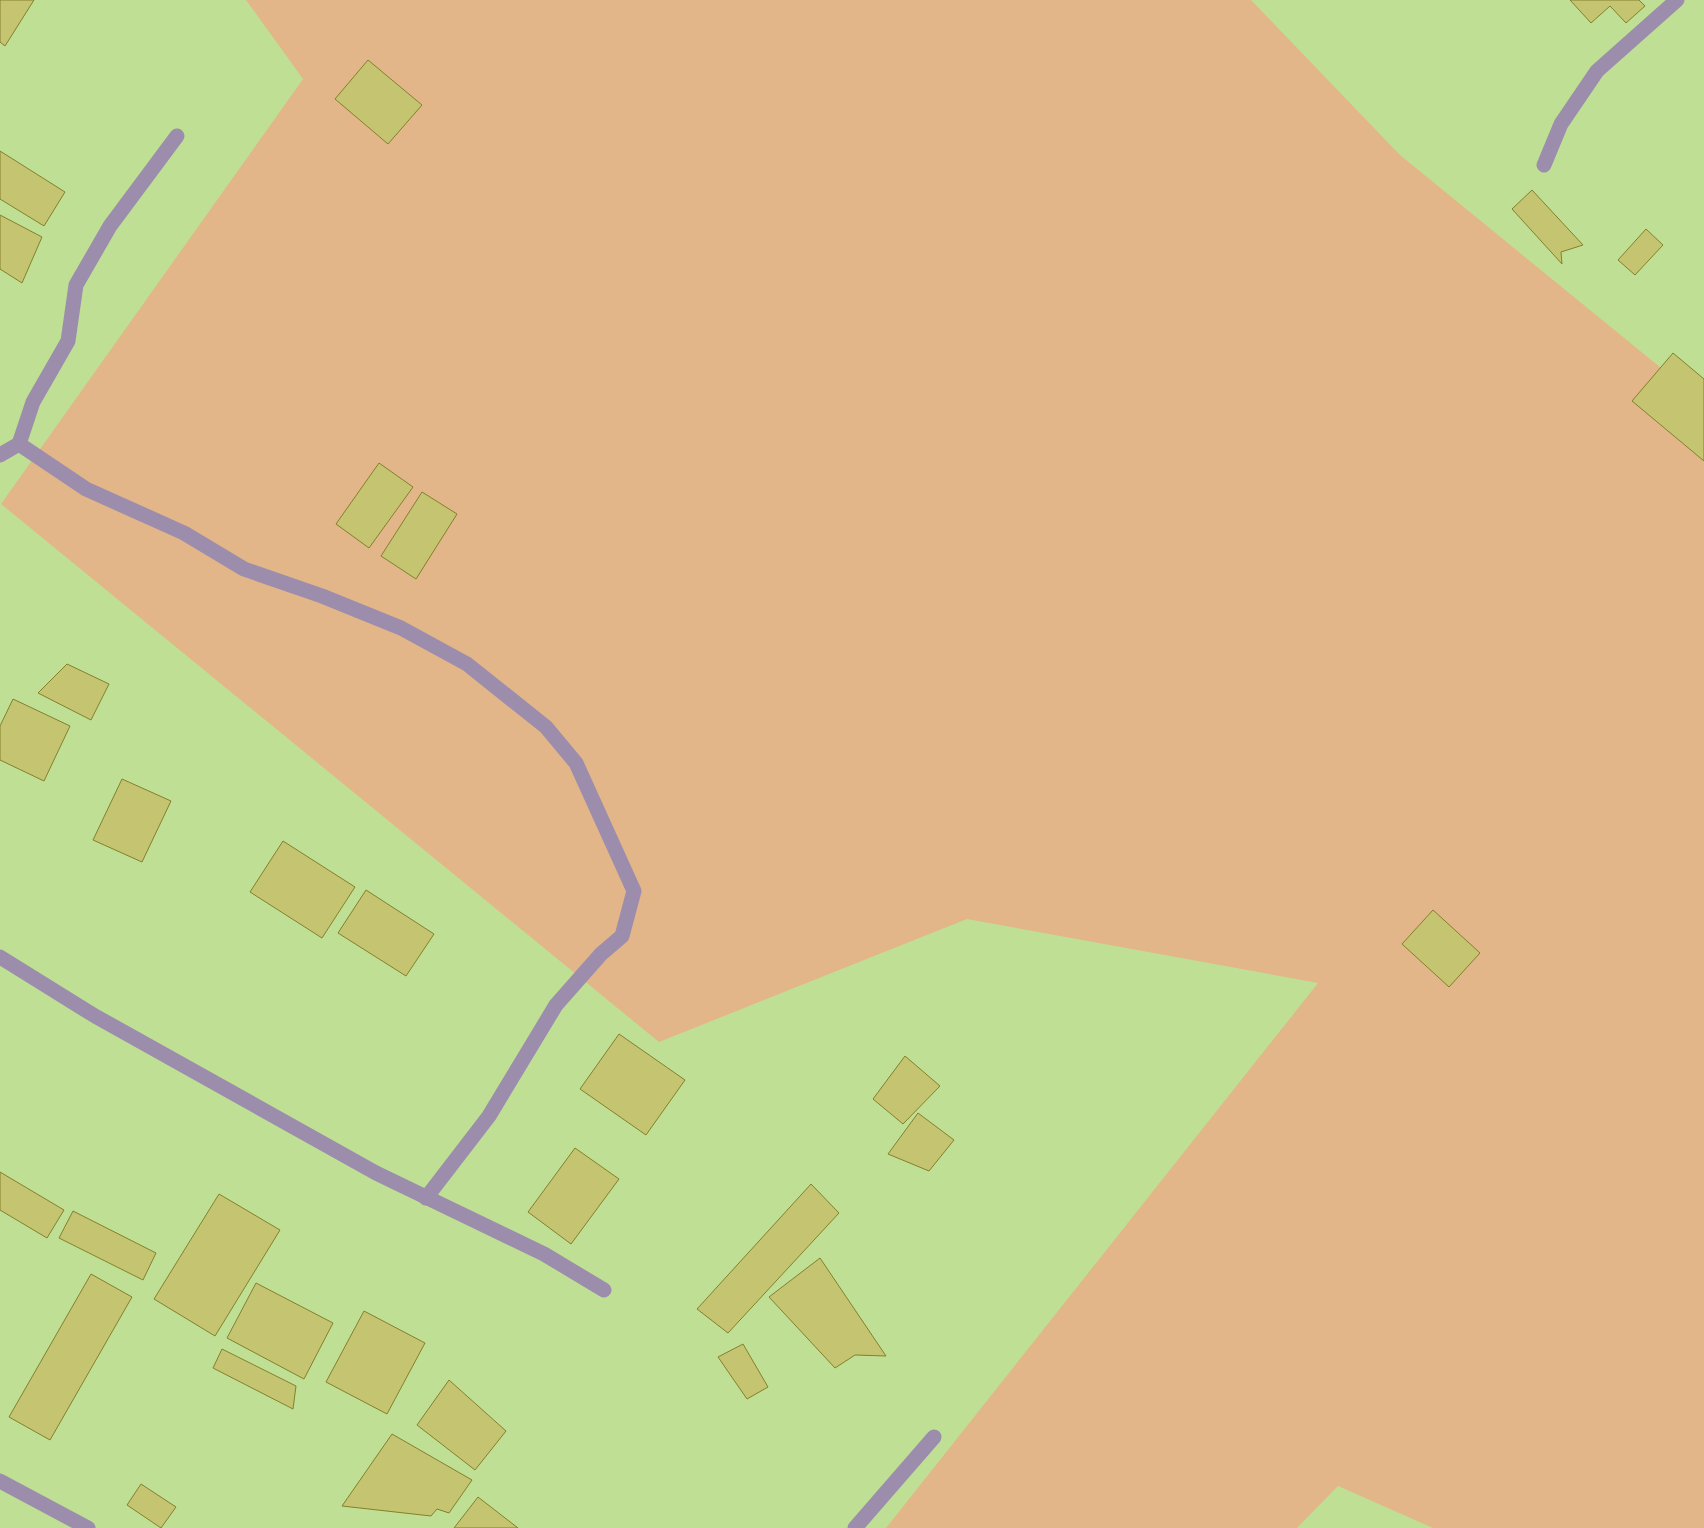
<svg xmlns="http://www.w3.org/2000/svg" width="1704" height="1528" font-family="'Work Sans',sans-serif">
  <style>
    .green { fill: #e2b689 }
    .building { fill: #c5c471; stroke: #83802c }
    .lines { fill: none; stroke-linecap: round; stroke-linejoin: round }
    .street { stroke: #9d8dad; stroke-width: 15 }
  </style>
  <rect width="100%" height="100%" fill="#bfe094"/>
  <!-- green -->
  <path class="green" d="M 246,0 L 1251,0 L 1400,155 L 1704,403 L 1704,1528 L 1433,1528 L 1338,1486 L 1297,1528 L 886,1528 L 1318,983 L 967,919 L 659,1042 L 1,504 L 303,79 Z"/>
  <!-- building -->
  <g class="building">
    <path d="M 0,0 L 34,0 L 5,46 L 0,42 Z"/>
    <path d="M 1570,0 L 1639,0 L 1645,6 L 1626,23 L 1610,6 L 1591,23 Z"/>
    <path d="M 368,60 L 422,105 L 388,144 L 335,99 Z"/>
    <path d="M 0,151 L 65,192 L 44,226 L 0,199 Z"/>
    <path d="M 1532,190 L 1583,245 L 1561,252 L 1562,264 L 1512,209 Z"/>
    <path d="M 0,215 L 42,237 L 22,283 L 0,269 Z"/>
    <path d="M 1646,229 L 1663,245 L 1635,275 L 1618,260 Z"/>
    <path d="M 1673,353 L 1704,379 L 1704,461 L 1632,401 Z"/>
    <path d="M 379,463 L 413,487 L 369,548 L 336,524 Z"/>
    <path d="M 422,492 L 457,514 L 416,579 L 381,556 Z"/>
    <path d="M 67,664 L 109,684 L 91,720 L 38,693 Z"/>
    <path d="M 13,699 L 70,726 L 44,781 L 0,760 L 0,726 Z"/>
    <path d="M 122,779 L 171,801 L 142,862 L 93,840 Z"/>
    <path d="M 283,841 L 355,887 L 322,938 L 250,892 Z"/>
    <path d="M 366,890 L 434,934 L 406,976 L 338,933 Z"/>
    <path d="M 1433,910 L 1480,953 L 1449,987 L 1402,944 Z"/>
    <path d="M 619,1034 L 685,1080 L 646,1135 L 580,1089 Z"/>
    <path d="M 905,1056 L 940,1086 L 903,1124 L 873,1099 Z"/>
    <path d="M 918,1113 L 954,1140 L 929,1171 L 888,1154 Z"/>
    <path d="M 575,1148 L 619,1179 L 571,1244 L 528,1212 Z"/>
    <path d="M 0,1172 L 64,1210 L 47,1238 L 0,1210 Z"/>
    <path d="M 811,1184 L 839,1213 L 728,1333 L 697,1309 Z"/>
    <path d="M 219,1194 L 280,1230 L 215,1336 L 154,1299 Z"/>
    <path d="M 73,1211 L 156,1253 L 143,1280 L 59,1238 Z"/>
    <path d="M 820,1258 L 886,1356 L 855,1355 L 835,1368 L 769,1297 Z"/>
    <path d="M 91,1274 L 132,1297 L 50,1440 L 9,1417 Z"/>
    <path d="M 256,1283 L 333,1323 L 304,1379 L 227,1338 Z"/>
    <path d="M 364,1311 L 425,1343 L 387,1414 L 326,1382 Z"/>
    <path d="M 743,1344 L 768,1387 L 747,1399 L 718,1357 Z"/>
    <path d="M 222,1349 L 296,1386 L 293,1409 L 213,1368 Z"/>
    <path d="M 449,1380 L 506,1431 L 475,1470 L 417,1425 Z"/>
    <path d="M 392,1434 L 472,1480 L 449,1513 L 437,1509 L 431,1516 L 342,1506 Z"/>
    <path d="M 141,1484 L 176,1507 L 161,1528 L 127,1505 Z"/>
    <path d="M 478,1497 L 518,1528 L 454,1528 Z"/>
  </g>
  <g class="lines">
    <!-- street -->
    <g class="street">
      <path d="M 1544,165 L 1561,124 L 1597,71 L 1677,0"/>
      <path d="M 19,444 L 86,489 L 184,533 L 244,569 L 322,596 L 401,628 L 467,664 L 546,727 L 576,763 L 634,891 L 622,936 L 601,954 L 556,1005 L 489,1116 L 426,1198"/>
      <path d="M 0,455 L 19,444 L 33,402 L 68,341 L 76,285 L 110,226 L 177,136"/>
      <path d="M 0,957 L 95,1016 L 376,1173 L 544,1254 L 604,1290"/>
      <path d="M 0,1481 L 88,1528"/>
      <path d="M 855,1528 L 934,1437"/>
    </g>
  </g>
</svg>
